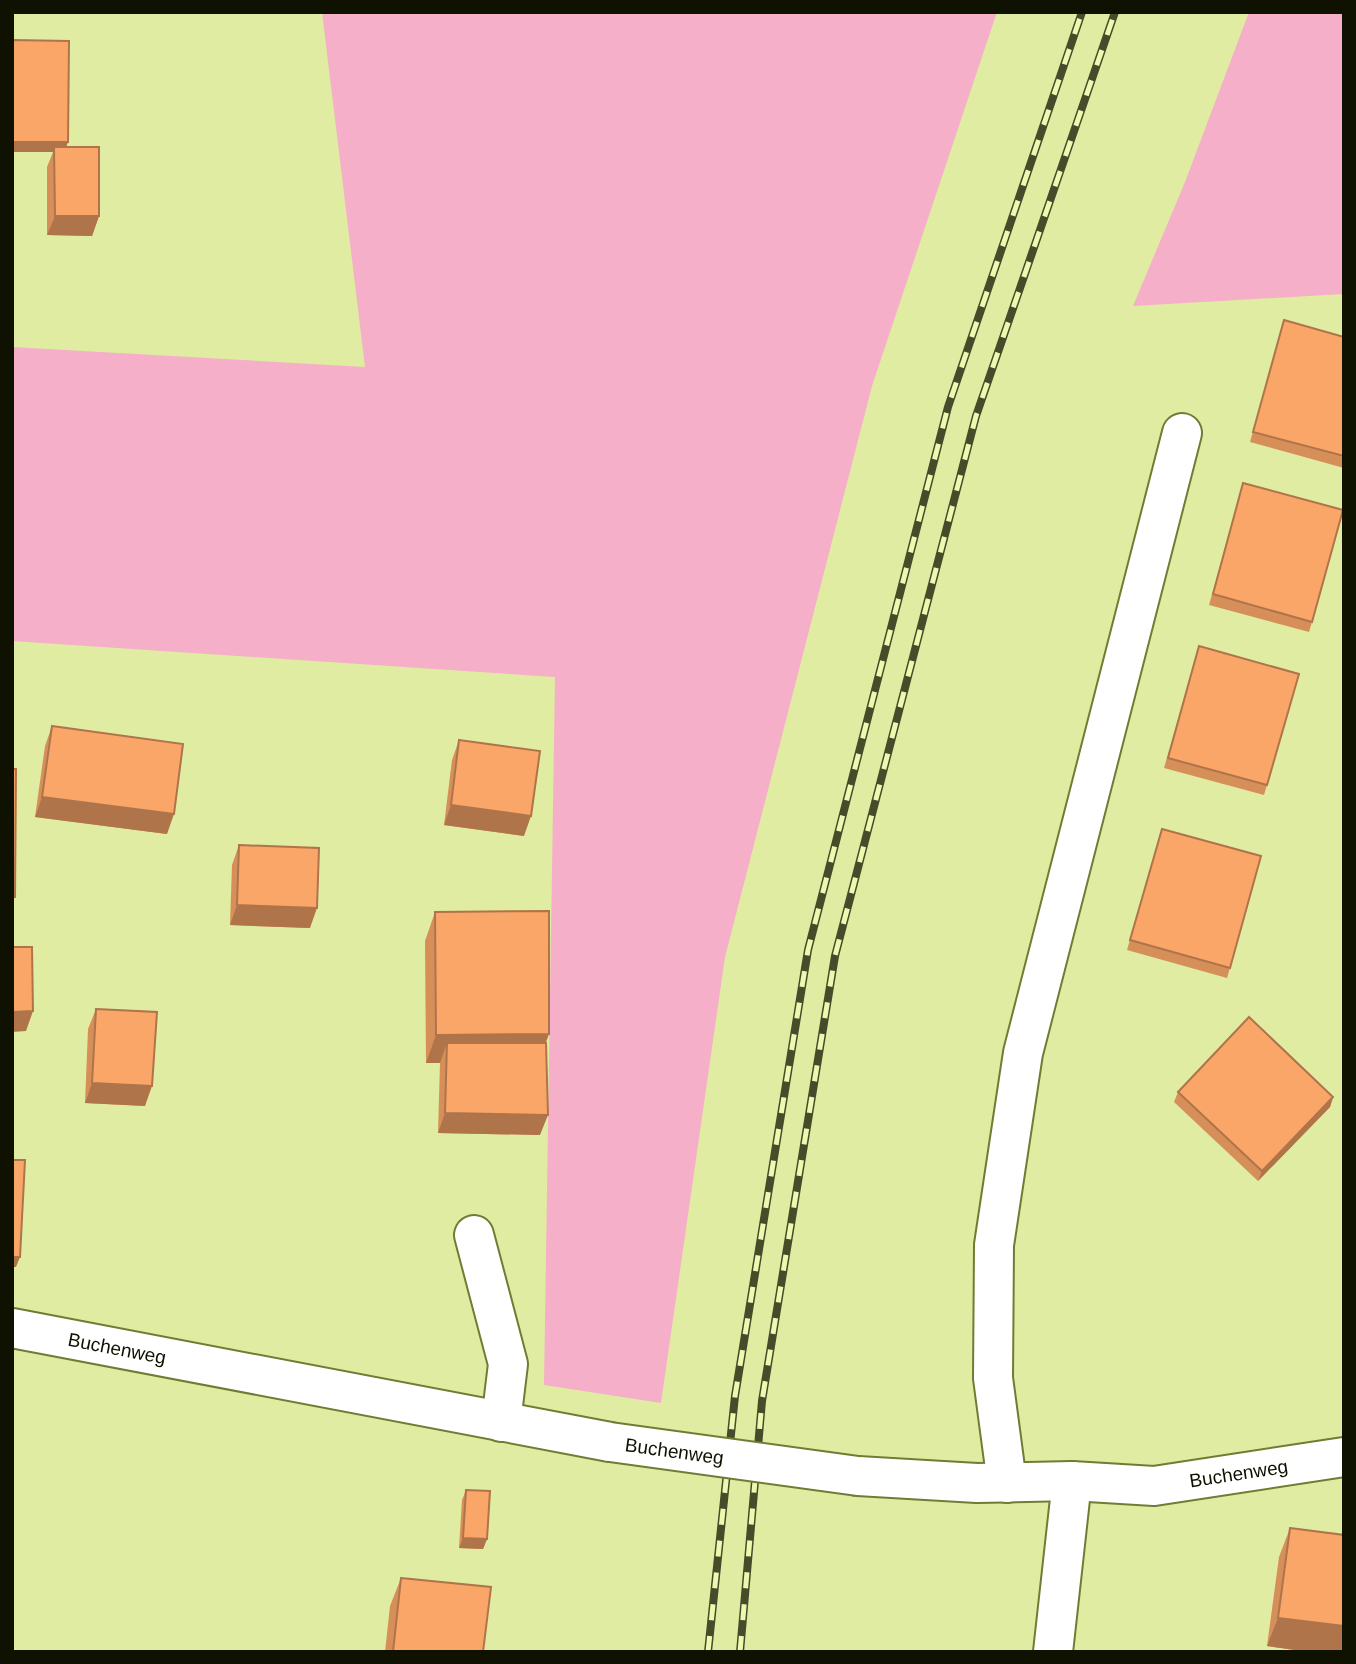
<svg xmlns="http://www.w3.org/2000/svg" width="1356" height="1664" font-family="Helvetica,sans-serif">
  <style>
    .green { fill: #f5afc8 }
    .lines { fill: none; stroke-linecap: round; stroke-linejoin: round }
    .minor-casing { stroke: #727b34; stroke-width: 42 }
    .minor { stroke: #fff; stroke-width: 38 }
    .rail-casing { stroke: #464b2a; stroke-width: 8 }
    .rail { stroke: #edf9af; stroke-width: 5; stroke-dasharray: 16; stroke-linecap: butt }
    .minor-bridge-casing { stroke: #727b34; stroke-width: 42; stroke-linecap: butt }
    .minor-bridge { stroke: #fff; stroke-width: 38 }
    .wall { fill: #d78f5a }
    .shaded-wall { fill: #af744a }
    .building { fill: #faa669; stroke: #af744a; stroke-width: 2 }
    .labels { text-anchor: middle; stroke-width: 5; stroke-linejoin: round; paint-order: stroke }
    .street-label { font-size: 19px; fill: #0f1200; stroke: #edf9af }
  </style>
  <rect width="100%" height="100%" fill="#e0eca2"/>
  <!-- green -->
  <g class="green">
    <path d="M 322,12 L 997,12 L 872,386 L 725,957 L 661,1403 L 544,1385 L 555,677 L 12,641 L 12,347 L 365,367 Z"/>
    <path d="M 1249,12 L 1344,12 L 1344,294 L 1133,306 L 1185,182 Z"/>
  </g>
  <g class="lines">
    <defs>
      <g id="minor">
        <path d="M 474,1235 L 508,1364 L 501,1422"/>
        <path id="s1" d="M 12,1328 L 610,1442"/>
        <path id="s2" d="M 858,1476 L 977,1483 L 1072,1481 L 1154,1486 L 1344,1457"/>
        <path d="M 1007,1483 L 993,1378 L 994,1245 L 1023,1053 L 1182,433"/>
        <path d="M 1053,1652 L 1072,1481"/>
      </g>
    </defs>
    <!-- minor casing -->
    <use href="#minor" class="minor-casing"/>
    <!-- minor -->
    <use href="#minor" class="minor"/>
    <defs>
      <g id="rail">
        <path d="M 708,1652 L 735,1396 L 808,950 L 948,407 L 1082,12"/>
        <path d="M 740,1652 L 762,1401 L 835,956 L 976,416 L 1115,12"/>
      </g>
    </defs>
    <!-- rail casing -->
    <use href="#rail" class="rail-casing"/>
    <!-- rail -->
    <use href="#rail" class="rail"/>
    <defs>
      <g id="minor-bridge">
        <path id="s3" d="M 610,1442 L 858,1476"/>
      </g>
    </defs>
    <!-- minor-bridge casing -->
    <use href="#minor-bridge" class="minor-bridge-casing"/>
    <!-- minor-bridge -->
    <use href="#minor-bridge" class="minor-bridge"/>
  </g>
  <!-- wall -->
  <g class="wall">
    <path d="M 68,142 L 66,147 L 99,216 L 92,236 L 47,235 L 47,167 L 53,152 L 12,152 Z"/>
    <path d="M 1284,320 L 1344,337 L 1344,468 L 1250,442 Z"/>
    <path d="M 1243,483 L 1312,622 L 1309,632 L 1209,605 Z"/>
    <path d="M 1199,646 L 1267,785 L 1264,795 L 1164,768 Z"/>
    <path d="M 52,726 L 167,834 L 35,817 L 45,746 Z"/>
    <path d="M 459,740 L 524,836 L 444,825 L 452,760 Z"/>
    <path d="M 1162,829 L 1230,968 L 1227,978 L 1127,950 Z"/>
    <path d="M 239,845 L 310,928 L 230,925 L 232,865 Z"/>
    <path d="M 435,912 L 546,1043 L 540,1135 L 438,1133 L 440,1063 L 426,1063 L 425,941 Z"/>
    <path d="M 96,1009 L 145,1106 L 85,1103 L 88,1029 Z"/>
    <path d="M 1178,1092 L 1333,1097 L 1330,1107 L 1258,1181 L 1174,1102 Z"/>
    <path d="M 466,1490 L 487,1539 L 483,1549 L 459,1548 L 462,1500 Z"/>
    <path d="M 1290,1528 L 1344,1652 L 1309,1652 L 1267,1646 L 1279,1557 Z"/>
    <path d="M 401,1578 L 483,1652 L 385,1652 L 390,1606 Z"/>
  </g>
  <!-- shaded-wall -->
  <g class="shaded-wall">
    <path d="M 12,142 L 68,142 L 64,152 L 54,147 L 53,152 L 12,152 Z"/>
    <path d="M 55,216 L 99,216 L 92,236 L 47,235 Z"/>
    <path d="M 42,797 L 174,814 L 167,834 L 35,817 Z"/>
    <path d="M 451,805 L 531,816 L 524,836 L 444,825 Z"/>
    <path d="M 237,905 L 317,908 L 310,928 L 230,925 Z"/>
    <path d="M 33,1011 L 26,1031 L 12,1032 L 12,1012 Z"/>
    <path d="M 549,1034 L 539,1062 L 447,1043 L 440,1063 L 426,1063 L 436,1035 Z"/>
    <path d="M 92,1083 L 152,1086 L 145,1106 L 85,1103 Z"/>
    <path d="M 1333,1097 L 1330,1107 L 1258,1181 L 1262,1171 Z"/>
    <path d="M 445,1113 L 548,1115 L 540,1135 L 438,1133 Z"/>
    <path d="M 12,1257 L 20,1257 L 16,1267 L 12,1267 Z"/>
    <path d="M 463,1538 L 487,1539 L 483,1549 L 459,1548 Z"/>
    <path d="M 1278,1618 L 1344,1626 L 1344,1652 L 1309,1652 L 1267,1646 Z"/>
  </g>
  <!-- building -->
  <g class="building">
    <path d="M 12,40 L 69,41 L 68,142 L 12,142 Z"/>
    <path d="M 54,147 L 99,147 L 99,216 L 55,216 Z"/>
    <path d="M 1284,320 L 1344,337 L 1344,456 L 1253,432 Z"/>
    <path d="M 1243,483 L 1343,510 L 1312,622 L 1213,594 Z"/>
    <path d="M 1199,646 L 1299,674 L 1267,785 L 1168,758 Z"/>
    <path d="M 52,726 L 183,744 L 174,814 L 42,797 Z"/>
    <path d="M 459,740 L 540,751 L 531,816 L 451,805 Z"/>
    <path d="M 12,769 L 16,769 L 15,897 L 12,897 Z"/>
    <path d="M 1162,829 L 1261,856 L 1230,968 L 1130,940 Z"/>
    <path d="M 239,845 L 319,848 L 317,908 L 237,905 Z"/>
    <path d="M 549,911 L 549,1034 L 436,1035 L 435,912 Z"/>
    <path d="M 12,947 L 32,947 L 33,1011 L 12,1012 Z"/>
    <path d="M 96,1009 L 157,1012 L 152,1086 L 92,1083 Z"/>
    <path d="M 1249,1017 L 1333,1097 L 1262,1171 L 1178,1092 Z"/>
    <path d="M 447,1043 L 546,1043 L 548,1115 L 445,1113 Z"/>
    <path d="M 12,1160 L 25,1160 L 20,1257 L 12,1257 Z"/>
    <path d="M 466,1490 L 490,1491 L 487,1539 L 463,1538 Z"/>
    <path d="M 1290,1528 L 1344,1535 L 1344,1626 L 1278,1618 Z"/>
    <path d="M 401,1578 L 491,1587 L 483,1652 L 393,1652 Z"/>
  </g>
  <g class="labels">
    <!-- street labels -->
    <g class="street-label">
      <text dy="7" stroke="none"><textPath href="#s1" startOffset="107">Buchenweg</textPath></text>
      <text dy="7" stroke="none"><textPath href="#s3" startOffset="65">Buchenweg</textPath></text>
      <text dy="7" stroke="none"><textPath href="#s2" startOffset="382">Buchenweg</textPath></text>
    </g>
  </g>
  <!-- border -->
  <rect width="1356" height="1664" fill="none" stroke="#0f1200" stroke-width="28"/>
</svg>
